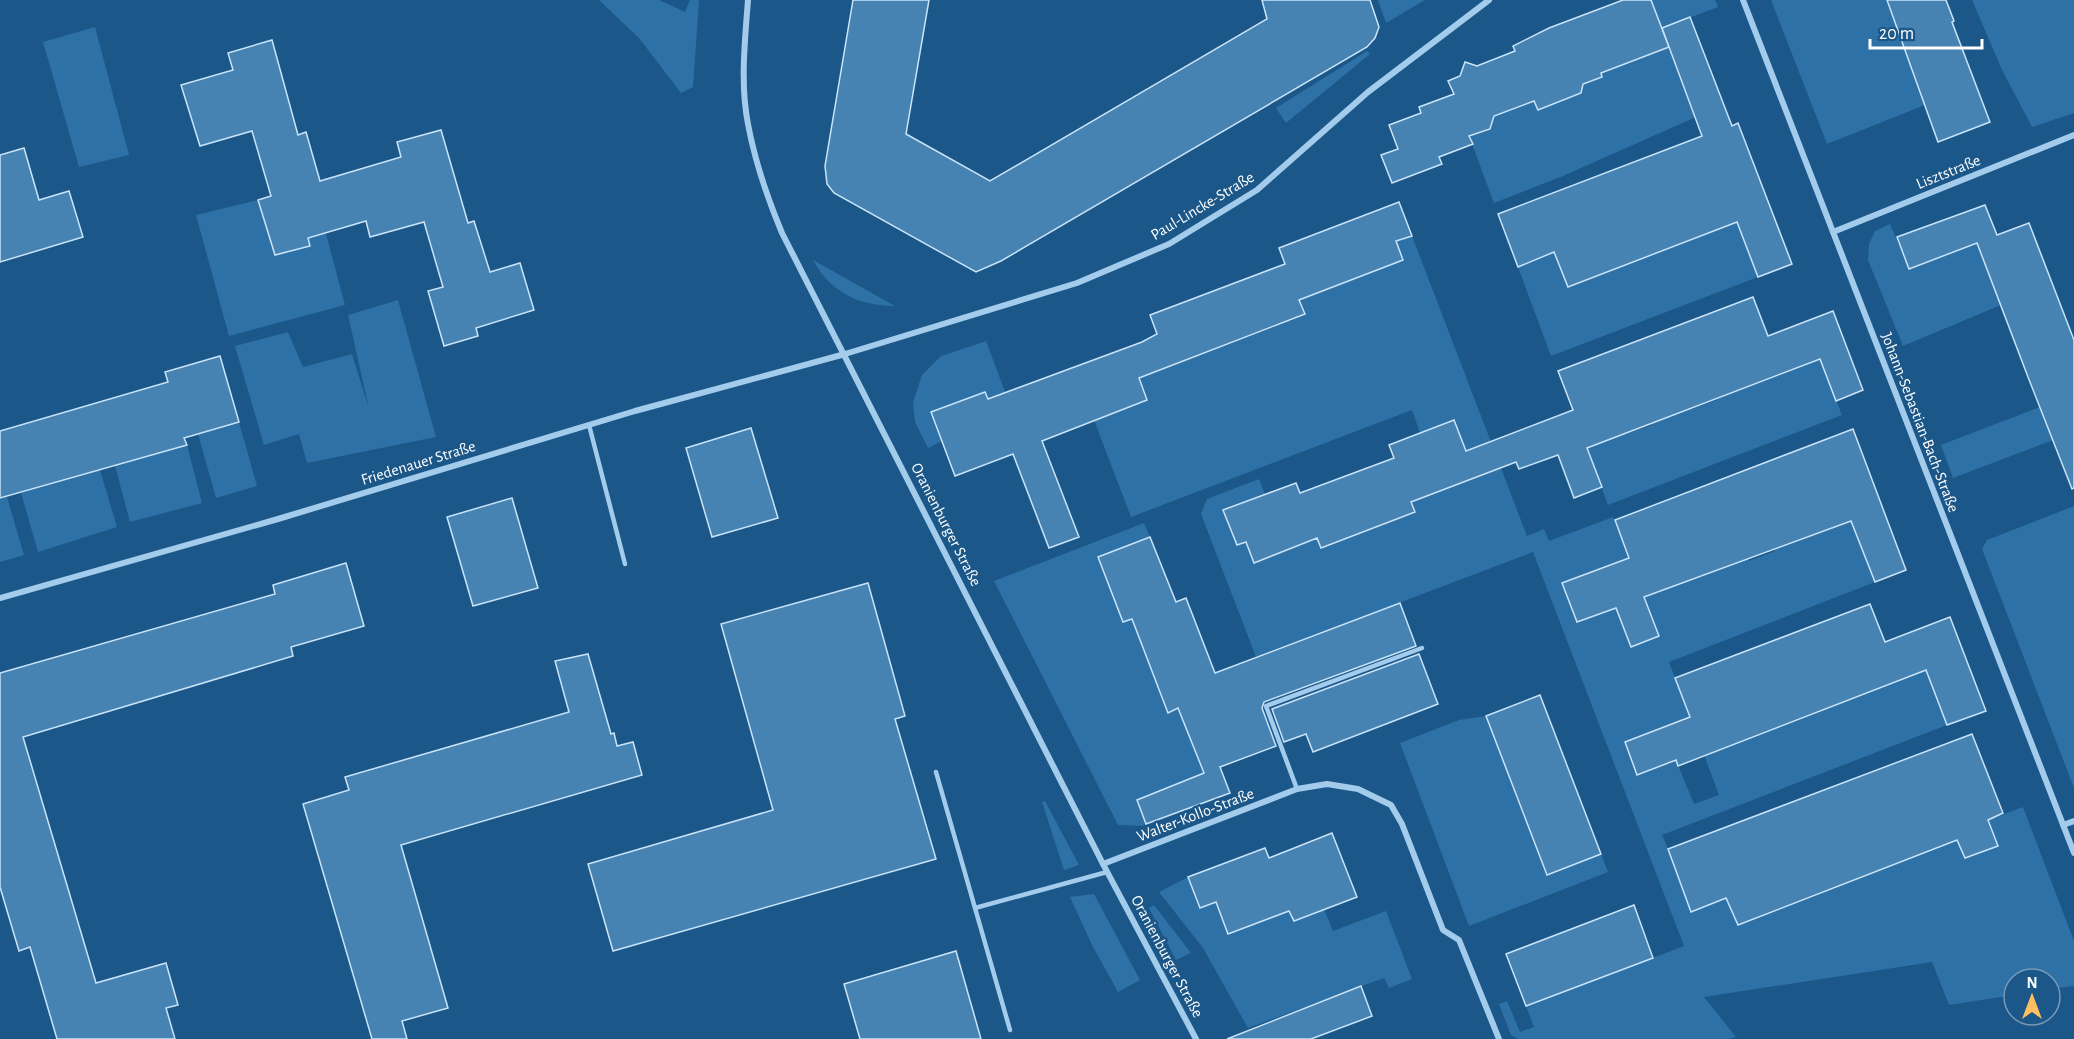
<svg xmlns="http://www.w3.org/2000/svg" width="2074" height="1039" font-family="'Alegreya Sans',sans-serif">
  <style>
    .green { fill: #2e71a6; fill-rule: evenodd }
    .building { fill: #4783b2; stroke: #c9e4f9; stroke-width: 1.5 }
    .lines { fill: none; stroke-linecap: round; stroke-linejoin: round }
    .lane { stroke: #a3ccec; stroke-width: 4.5 }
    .street { stroke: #a3ccec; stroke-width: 6 }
    .labels { text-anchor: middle; stroke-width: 5; stroke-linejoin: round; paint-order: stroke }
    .street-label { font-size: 16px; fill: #fff; stroke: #1b5788 }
  </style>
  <rect width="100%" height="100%" fill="#1b5788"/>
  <!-- green -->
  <g class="green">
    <path d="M 599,0 L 659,0 L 685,12 L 690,0 L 699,0 L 693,87 L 681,93 L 639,38 Z"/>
    <path d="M 1378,0 L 1425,0 L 1386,23 Z"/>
    <path d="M 1651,0 L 1715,0 L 1718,7 L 1662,28 Z"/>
    <path d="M 1771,0 L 1887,0 L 1925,105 L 1827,144 Z"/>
    <path d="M 1972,0 L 2074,0 L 2074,113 L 2032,127 L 2002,70 Z"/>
    <path d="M 95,27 L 129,155 L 79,167 L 43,42 Z"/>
    <path d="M 1669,47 L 1696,117 L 1563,176 L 1494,203 L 1469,136 L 1490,129 L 1494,116 L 1534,101 L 1538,110 L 1581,93 L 1583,84 L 1602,77 L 1601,73 Z"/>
    <path d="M 1367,51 L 1370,54 L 1286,123 L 1276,108 Z"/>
    <path d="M 258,200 L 275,255 L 308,246 L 306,231 L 324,226 L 345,305 L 229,336 L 196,215 Z"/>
    <path d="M 1735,217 L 1758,277 L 1551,356 L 1518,267 L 1554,252 L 1568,286 L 1660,252 Z"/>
    <path d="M 1890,224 L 1909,268 L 1977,242 L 2001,305 L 1903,346 L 1868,260 L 1869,244 L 1875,231 Z"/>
    <path d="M 1412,236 L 1527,536 L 1544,529 L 1549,541 L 1613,517 L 1629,556 L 1732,516 L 1749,561 L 1775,551 L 1758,506 L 1797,491 L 1814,535 L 1851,520 L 1875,582 L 1669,662 L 1688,711 L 1727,696 L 1898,680 L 1939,665 L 1941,708 L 1947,725 L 1662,835 L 1668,849 L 1726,898 L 1738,925 L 1957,840 L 1965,858 L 1998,846 L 1988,820 L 2023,807 L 2074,941 L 2074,986 L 2050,989 L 2050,979 L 2014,979 L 2014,995 L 1949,1005 L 1932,962 L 1704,997 L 1736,1037 L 1727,1039 L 1518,1039 L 1511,1035 L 1499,1004 L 1507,1001 L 1520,1032 L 1534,1027 L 1526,1006 L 1684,946 L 1533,552 L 1256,657 L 1201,514 L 1207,499 L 1259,479 L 1265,494 L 1223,510 L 1237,545 L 1246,542 L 1254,563 L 1317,538 L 1321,548 L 1415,513 L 1411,502 L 1420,433 L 1412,410 L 1131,517 L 1094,420 L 1147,400 L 1139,378 L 1274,327 L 1281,299 L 1290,321 L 1305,315 L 1299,300 L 1403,260 L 1396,241 ZM 1629,558 L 1658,636 L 1616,608 L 1577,622 L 1562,583 ZM 1690,717 L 1719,795 L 1694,804 L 1676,760 L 1637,775 L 1625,742 Z"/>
    <path d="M 813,260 L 895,306 C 859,306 830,292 813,260 Z"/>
    <path d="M 398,300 L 436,437 L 307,463 L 299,434 L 264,445 L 235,346 L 288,332 L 303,367 L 352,354 L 369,409 L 348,315 Z"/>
    <path d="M 986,341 L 1026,448 L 1010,456 L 985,392 L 931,412 L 942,441 L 928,448 L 915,422 L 913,402 L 922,375 L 941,356 Z"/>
    <path d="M 1740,341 L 1756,384 L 1820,359 L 1842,415 L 1608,505 L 1571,405 L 1610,390 L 1626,434 L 1652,425 L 1635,381 L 1675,366 L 1692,409 L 1717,400 L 1700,356 Z"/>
    <path d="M 2040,407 L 2053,440 L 1953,478 L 1941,445 Z"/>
    <path d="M 239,422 L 257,486 L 216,498 L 198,434 Z"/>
    <path d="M 187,445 L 202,503 L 130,522 L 115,466 Z"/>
    <path d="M 100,470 L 117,527 L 38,552 L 21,493 Z"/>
    <path d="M 7,497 L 24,555 L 0,562 L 0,499 Z"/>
    <path d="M 2074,506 L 2074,788 L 1982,549 L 1987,540 Z"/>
    <path d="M 1144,523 L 1150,537 L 1098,557 L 1123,622 L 1132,619 L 1169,712 L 1179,708 L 1203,773 L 1177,784 L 1187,809 L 1142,826 L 1118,825 L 994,581 Z"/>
    <path d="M 1486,716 L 1546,875 L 1601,854 L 1608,872 L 1469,926 L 1400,743 L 1459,720 Z"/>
    <path d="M 1045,801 L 1079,865 L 1064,870 L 1042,802 Z"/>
    <path d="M 1188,877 L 1199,908 L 1216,902 L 1228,934 L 1289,911 L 1294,921 L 1324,909 L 1333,931 L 1386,911 L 1412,979 L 1389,988 L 1384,978 L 1248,1028 L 1203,948 L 1159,892 Z"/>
    <path d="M 1094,894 L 1140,980 L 1118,992 L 1092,945 L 1070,897 Z"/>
    <path d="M 1154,905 L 1191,953 L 1176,960 L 1149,908 Z"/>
  </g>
  <!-- building -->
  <g class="building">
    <path d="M 853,0 L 929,0 L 906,134 L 990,181 L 1267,19 L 1262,0 L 1370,0 L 1379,27 L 1375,38 L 1367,47 L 1001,261 L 976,272 L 834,193 L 827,184 L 825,166 Z"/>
    <path d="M 1623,0 L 1651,0 L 1669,47 L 1601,73 L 1602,77 L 1583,84 L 1581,93 L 1538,110 L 1534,101 L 1494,116 L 1490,129 L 1469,136 L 1473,144 L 1439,157 L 1442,164 L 1392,183 L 1381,155 L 1398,149 L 1389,125 L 1421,113 L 1419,107 L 1454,94 L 1448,81 L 1460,76 L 1465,62 L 1477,66 L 1515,51 L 1513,46 L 1549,28 Z"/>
    <path d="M 1887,0 L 1946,0 L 1954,21 L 1952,22 L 1990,122 L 1938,142 Z"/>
    <path d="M 1690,17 L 1732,126 L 1738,123 L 1792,264 L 1758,277 L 1737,222 L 1568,287 L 1554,252 L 1518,267 L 1498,214 L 1702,136 L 1662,28 Z"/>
    <path d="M 272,40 L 298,135 L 306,132 L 320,181 L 401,157 L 397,142 L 441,130 L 468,223 L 474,221 L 490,272 L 520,263 L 534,310 L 476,328 L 478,336 L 444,346 L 428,291 L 443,287 L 424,222 L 370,237 L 366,221 L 308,238 L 310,246 L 275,255 L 258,200 L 271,196 L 252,131 L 200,146 L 181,85 L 233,70 L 228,53 Z"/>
    <path d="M 24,148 L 39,200 L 69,191 L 83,237 L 0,262 L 0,155 Z"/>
    <path d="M 1399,202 L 1412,236 L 1396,241 L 1403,260 L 1299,300 L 1305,314 L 1139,378 L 1147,400 L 1042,441 L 1079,537 L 1049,548 L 1013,454 L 955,476 L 931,412 L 985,392 L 988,399 L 1142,342 L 1157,334 L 1150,315 L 1285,264 L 1279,248 Z"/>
    <path d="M 1985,205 L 1997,235 L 2029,223 L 2074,340 L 2074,488 L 2072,489 L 2028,377 L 1977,243 L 1909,269 L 1897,237 Z"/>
    <path d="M 1753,297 L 1768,336 L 1833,311 L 1863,390 L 1836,401 L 1820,359 L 1587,448 L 1602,487 L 1574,498 L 1558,455 L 1519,469 L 1516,462 L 1411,502 L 1415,512 L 1321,548 L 1317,538 L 1254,563 L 1246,542 L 1237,545 L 1223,510 L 1296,483 L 1300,493 L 1394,458 L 1389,445 L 1454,420 L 1466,451 L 1573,410 L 1558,371 Z"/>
    <path d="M 220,356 L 239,422 L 184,438 L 187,445 L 0,498 L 0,431 L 168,382 L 165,372 Z"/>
    <path d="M 751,428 L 778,518 L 712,537 L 686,448 Z"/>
    <path d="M 1853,429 L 1906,570 L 1875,582 L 1851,521 L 1644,597 L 1659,636 L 1631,647 L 1616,608 L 1577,622 L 1562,583 L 1629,558 L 1615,520 Z"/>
    <path d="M 512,498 L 538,588 L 473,606 L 447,517 Z"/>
    <path d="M 1150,537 L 1176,602 L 1186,598 L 1215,673 L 1400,603 L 1416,646 L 1264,702 L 1262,708 L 1276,746 L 1220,767 L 1230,793 L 1146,824 L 1137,800 L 1204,773 L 1178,708 L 1168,713 L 1132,619 L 1123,622 L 1098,557 Z"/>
    <path d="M 346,563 L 364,626 L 291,647 L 293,656 L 23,737 L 96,983 L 166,963 L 178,1005 L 166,1008 L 175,1039 L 57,1039 L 30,947 L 19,951 L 0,887 L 0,673 L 275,594 L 273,585 Z"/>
    <path d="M 868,583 L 905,716 L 895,719 L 936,859 L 613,951 L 588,864 L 773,810 L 721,624 Z"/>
    <path d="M 1870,604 L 1885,642 L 1950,617 L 1986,711 L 1947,725 L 1926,670 L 1678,766 L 1676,760 L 1637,775 L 1625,742 L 1690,717 L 1675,678 Z"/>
    <path d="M 588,654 L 611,734 L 614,733 L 617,746 L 633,742 L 642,775 L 401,845 L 448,1008 L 402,1021 L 407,1039 L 372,1039 L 303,804 L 349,790 L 345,777 L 569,712 L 555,661 Z"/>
    <path d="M 1419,654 L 1438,704 L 1313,752 L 1306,734 L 1284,742 L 1272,709 Z"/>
    <path d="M 1540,695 L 1601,854 L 1547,875 L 1486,716 Z"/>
    <path d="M 1972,734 L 2003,813 L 1988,820 L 1998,846 L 1965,858 L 1957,840 L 1738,925 L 1726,898 L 1691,912 L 1668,849 Z"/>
    <path d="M 1332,833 L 1357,897 L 1294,921 L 1289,911 L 1228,934 L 1216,902 L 1200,908 L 1188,877 L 1265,848 L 1269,858 Z"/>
    <path d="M 1634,905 L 1653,958 L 1526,1006 L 1506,954 Z"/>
    <path d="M 956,951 L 981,1039 L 860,1039 L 844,984 Z"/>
    <path d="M 1361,986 L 1372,1016 L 1311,1039 L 1227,1039 Z"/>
  </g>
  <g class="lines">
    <!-- lane -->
    <g class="lane">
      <path d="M 589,425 L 625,564"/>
      <path d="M 936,772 L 975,908 L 1107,872"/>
      <path d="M 1297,789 L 1266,706 L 1422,648"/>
      <path d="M 975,908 L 1010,1030"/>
    </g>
    <!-- street -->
    <g class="street">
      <path d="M 748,0 C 745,40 740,84 748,124 C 755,162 767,197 782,233 L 1103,864 L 1196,1039"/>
      <path d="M 1743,0 L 2074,853"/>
      <path d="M 1833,232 L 2074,135"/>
      <path d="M 0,598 L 278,519 L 635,411 L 845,354 L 1077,283 L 1169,244 L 1257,190 L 1368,92 L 1489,0"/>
      <path d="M 2063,825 L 2074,821"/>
      <path d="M 1103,864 L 1297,789 L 1327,784 L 1358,789 L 1391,805 L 1402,824 L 1443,930 L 1459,940 L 1499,1039"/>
    </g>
  </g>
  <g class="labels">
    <!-- street labels -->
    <g class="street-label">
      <text transform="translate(1948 171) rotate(-22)" y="6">Lisztstraße</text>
      <text transform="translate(1202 205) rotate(-31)" y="6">Paul-Lincke-Straße</text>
      <text transform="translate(1921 422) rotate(69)" y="6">Johann-Sebastian-Bach-Straße</text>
      <text transform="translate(418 462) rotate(-17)" y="6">Friedenauer Straße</text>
      <text transform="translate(947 524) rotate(63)" y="6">Oranienburger Straße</text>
      <text transform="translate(1195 814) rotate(-21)" y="6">Walter-Kollo-Straße</text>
      <text transform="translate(1168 956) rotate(62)" y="6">Oranienburger Straße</text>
    </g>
  </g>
  <!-- north arrow -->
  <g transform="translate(2032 997)"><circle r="28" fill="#1b5788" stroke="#769ab8" stroke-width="1.5"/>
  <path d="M0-4.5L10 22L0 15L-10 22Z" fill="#febf60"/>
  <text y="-9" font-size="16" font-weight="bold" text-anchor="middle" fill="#ffffff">N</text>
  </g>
  <!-- scale -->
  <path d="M1870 39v9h112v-9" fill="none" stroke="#ffffff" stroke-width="3"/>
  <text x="1879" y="39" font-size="18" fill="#ffffff" stroke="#1b5788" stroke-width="4.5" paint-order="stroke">20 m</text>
</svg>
